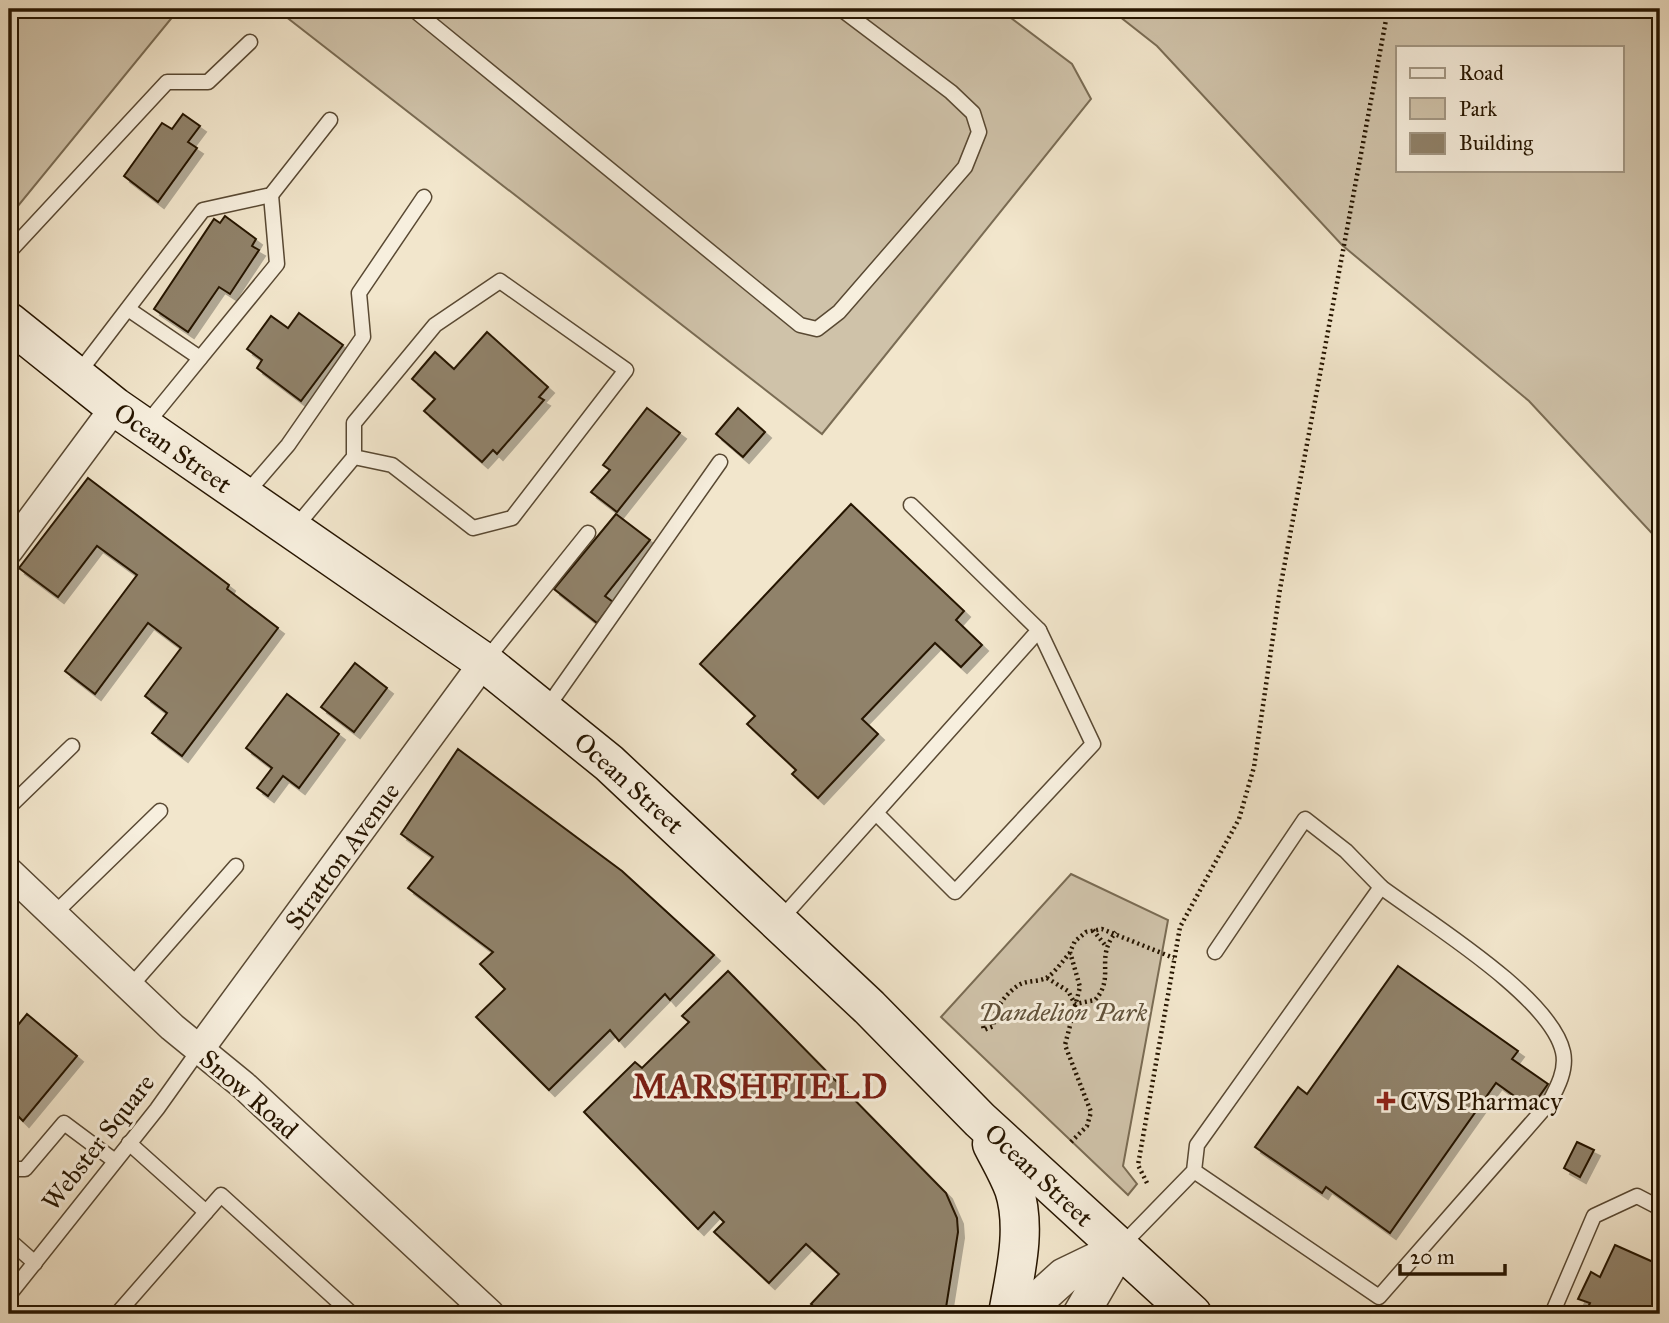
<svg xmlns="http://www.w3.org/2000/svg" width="1669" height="1323" font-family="'IM FELL Great Primer',serif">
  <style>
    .green { fill: #cfc2a9; stroke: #7a6c54; stroke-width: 2; fill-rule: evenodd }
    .building { fill: #90826a; stroke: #261500; stroke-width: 2; filter: url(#shadow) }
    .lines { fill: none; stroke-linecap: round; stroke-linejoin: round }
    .service-casing { stroke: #594933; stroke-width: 17 }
    .minor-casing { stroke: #594933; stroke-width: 31 }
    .tertiary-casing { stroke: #594933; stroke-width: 38 }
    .secondary-casing { stroke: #261500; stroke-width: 41 }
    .path { stroke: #261500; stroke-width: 4.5; stroke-dasharray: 2 3.5; stroke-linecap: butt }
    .service { stroke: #f7efde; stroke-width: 14 }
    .minor { stroke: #f7efde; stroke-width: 28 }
    .tertiary { stroke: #f7efde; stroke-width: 35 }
    .secondary { stroke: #f7efde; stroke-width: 38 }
    .poi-dot { fill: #8f2418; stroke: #f7efde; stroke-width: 2.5 }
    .labels { text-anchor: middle; stroke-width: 6; stroke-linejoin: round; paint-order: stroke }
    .street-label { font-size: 26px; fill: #261500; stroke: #f7efde }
    .park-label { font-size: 26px; font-style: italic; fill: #61523b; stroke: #f7efde }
    .poi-label { font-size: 26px; fill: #261500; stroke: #f7efde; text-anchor: start }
    .district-label { font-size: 33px; font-weight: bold; letter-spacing: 2px; fill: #7a1f14; stroke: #f7efde }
  </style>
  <defs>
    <filter id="shadow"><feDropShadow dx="6" dy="6" stdDeviation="0" flood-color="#0004"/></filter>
  </defs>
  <rect width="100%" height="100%" fill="#f2e6cc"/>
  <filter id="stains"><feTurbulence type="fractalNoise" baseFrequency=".00286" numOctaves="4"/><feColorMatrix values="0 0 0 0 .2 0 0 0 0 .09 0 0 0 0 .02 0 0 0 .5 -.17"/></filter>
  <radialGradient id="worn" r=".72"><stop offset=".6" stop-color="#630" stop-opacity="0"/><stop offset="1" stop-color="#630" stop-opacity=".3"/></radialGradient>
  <!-- green -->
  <g class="green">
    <path d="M 9,9 L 179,9 L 9,217 Z"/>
    <path d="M 276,9 L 999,9 L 1072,64 L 1091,99 L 822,434 Z"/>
    <path d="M 1110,9 L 1660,9 L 1660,542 L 1529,401 L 1342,245 L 1157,46 ZM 1398,47 L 1622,47 L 1622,170 L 1398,170 Z"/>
    <path d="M 1071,874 L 1168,920 L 1123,1166 L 1137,1184 L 1128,1195 L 941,1017 Z"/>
  </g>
  <!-- building -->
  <g class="building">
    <path d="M 183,114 L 200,126 L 188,142 L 197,148 L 158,202 L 124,176 L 162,123 L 172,129 Z"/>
    <path d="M 225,216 L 256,239 L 252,246 L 259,250 L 230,294 L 219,287 L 188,332 L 154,309 L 214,219 L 220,223 Z"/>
    <path d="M 299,313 L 343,345 L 301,401 L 257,368 L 262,360 L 247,349 L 271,316 L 288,328 Z"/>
    <path d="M 487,332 L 548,387 L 539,397 L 544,400 L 497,454 L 493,450 L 482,462 L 424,411 L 435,399 L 412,379 L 435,352 L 454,369 Z"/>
    <path d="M 647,408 L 680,433 L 617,512 L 591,492 L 610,470 L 603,465 Z"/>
    <path d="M 738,408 L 765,432 L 743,457 L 716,434 Z"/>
    <path d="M 88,478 L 229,585 L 227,589 L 278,628 L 182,756 L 152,733 L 167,713 L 145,696 L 181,648 L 148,623 L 95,694 L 65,671 L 137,575 L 97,546 L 58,597 L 19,568 Z"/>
    <path d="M 851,504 L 964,611 L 956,620 L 982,645 L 961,667 L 935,643 L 862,719 L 878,734 L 818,798 L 792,774 L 796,770 L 747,724 L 755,716 L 700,664 Z"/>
    <path d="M 616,514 L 650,540 L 605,596 L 613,602 L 597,623 L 554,589 Z"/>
    <path d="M 355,663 L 387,688 L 354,732 L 321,707 Z"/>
    <path d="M 287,694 L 339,734 L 299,788 L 283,776 L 268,796 L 257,788 L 272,768 L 246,748 Z"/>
    <path d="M 458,749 L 622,871 L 714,955 L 670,1000 L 665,994 L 619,1041 L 610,1030 L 549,1090 L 476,1017 L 505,989 L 480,964 L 493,952 L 408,888 L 433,857 L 401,834 Z"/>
    <path d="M 1398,966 L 1518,1051 L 1512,1059 L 1548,1084 L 1531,1108 L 1496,1083 L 1390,1233 L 1326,1187 L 1322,1193 L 1255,1147 L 1298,1087 L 1307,1094 Z"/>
    <path d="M 728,971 L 946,1193 L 957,1218 L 958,1232 L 945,1314 L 822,1314 L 811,1304 L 839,1274 L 806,1244 L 769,1283 L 714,1232 L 724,1222 L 714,1212 L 698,1229 L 584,1112 L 635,1062 L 642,1068 L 689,1022 L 682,1016 Z"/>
    <path d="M 27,1014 L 77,1056 L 23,1121 L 13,1111 L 9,1116 L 9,1036 Z"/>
    <path d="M 1577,1142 L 1594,1150 L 1580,1177 L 1564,1168 Z"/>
    <path d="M 1615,1245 L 1660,1265 L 1660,1314 L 1585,1314 L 1590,1303 L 1578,1299 L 1591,1272 L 1600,1277 Z"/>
  </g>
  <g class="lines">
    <defs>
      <g id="service">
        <path d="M 413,9 L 800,325 L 817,329 L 839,312 L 965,167 L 979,132 L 973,113 L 951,92 L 841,9"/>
        <path d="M 9,252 L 167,82 L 208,82 L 250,42"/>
        <path d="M 128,309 L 200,358"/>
        <path d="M 77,375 L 203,210 L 271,195 L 330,120"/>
        <path d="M 144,427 L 277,264 L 271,195"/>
        <path d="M 244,496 L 288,445 L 363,337 L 359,293 L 424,197"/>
        <path d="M 294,529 L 354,457 L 354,423 L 435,325 L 500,281 L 626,370 L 512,518 L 473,528 L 392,465 L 354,457"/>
        <path d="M 486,660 L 588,533"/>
        <path d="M 546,709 L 720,462"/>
        <path d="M 9,807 L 72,746"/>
        <path d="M 876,813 L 955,892 L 1093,744 L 1039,630"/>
        <path d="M 54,914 L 160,811"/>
        <path d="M 780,920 L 1039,630 L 911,505"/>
        <path d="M 1215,952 L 1305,819 L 1346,851 L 1381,887"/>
        <path d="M 130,987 L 236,866"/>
        <path d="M 129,1143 L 206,1212"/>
        <path d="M 9,1169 L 25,1169 L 64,1123 L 115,1161"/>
        <path d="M 9,1240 L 35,1263"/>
        <path d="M 1121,1246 L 1194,1171 L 1379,1297 L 1549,1103 C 1557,1088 1567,1070 1563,1052 C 1551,997 1428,922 1381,887 L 1197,1145 L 1194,1171"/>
        <path d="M 9,1295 L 157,1109 L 199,1050"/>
        <path d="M 117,1314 L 221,1195 L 352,1314"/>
        <path d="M 1552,1314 L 1594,1216 L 1637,1196 L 1660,1208"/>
      </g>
      <g id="minor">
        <path d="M 9,550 L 115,407"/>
        <path d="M 9,872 L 172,1027 L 243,1085 L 490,1314"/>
        <path d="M 199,1050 L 484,662"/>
      </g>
      <g id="tertiary">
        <path d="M 1022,1314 L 1064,1276 L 1118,1250"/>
        <path d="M 1081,1314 L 1118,1250"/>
      </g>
      <g id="secondary">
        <path d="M 9,322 L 115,407 L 484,662 L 609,763 L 869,1007 L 980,1120 L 1192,1314"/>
        <path d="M 992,1144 C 999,1158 1008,1173 1014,1189 C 1027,1229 1015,1274 1008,1314"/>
      </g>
    </defs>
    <!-- service casing -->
    <use href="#service" class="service-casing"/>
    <!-- minor casing -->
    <use href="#minor" class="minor-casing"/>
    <!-- tertiary casing -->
    <use href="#tertiary" class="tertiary-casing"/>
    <!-- secondary casing -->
    <use href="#secondary" class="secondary-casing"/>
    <!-- path -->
    <g class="path">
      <path d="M 1093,930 L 1105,945"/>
      <path d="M 1047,978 L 1068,991 L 1075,1004 L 1095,1000 C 1116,977 1094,958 1116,932"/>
      <path d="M 993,1018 L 982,1021 L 984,1030 L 994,1026 C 992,1011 1006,993 1019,985 C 1027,980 1039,982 1046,978 C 1055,973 1063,960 1070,953"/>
      <path d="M 1071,1142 L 1087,1126 L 1091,1112 L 1065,1045 L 1080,987 L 1070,952 L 1075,941 L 1086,932 L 1102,929 L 1174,958"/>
      <path d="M 1147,1183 L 1138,1165 L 1180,927 L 1239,819 L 1254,767 L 1280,589 L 1388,9"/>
    </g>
    <!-- service -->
    <use href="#service" class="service"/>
    <!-- minor -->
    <use href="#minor" class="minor"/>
    <!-- tertiary -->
    <use href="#tertiary" class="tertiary"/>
    <!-- secondary -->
    <use href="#secondary" class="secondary"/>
  </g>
  <!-- markers -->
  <path class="poi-dot" d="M1382.5 1090.5h7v7h7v7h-7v7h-7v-7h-7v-7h7z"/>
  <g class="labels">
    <!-- street labels -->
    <g class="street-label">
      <text transform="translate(173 448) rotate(35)" y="9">Ocean Street</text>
      <text transform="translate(629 783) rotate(42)" y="9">Ocean Street</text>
      <text transform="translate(342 856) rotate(-54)" y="9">Stratton Avenue</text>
      <text transform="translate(249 1094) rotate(41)" y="9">Snow Road</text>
      <text transform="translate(98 1142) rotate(-52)" y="9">Webster Square</text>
      <text transform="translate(1039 1175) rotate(43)" y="9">Ocean Street</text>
    </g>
    <!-- park labels -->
    <g class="park-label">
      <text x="1063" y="1021">Dandelion Park</text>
    </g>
    <!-- poi labels -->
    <g class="poi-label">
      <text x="1400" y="1110">CVS Pharmacy</text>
    </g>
    <!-- district labels -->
    <g class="district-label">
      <text x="761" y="1098">MARSHFIELD</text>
    </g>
  </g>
  <!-- margin -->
  <rect width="1669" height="1323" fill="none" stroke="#f2e6cc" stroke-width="35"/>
  <rect x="10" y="10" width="1648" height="1302" fill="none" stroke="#261500" stroke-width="3.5"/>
  <rect x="18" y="18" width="1634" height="1288" fill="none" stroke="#261500" stroke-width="2"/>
  <!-- legend -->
  <rect x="1396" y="46" width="228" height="126" fill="#f7efde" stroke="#a39885" stroke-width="2"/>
  <rect x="1410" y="68" width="35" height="10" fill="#f7efde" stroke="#a39885" stroke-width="2"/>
  <text x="1459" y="80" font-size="21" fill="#261500">Road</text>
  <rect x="1410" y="98" width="35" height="21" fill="#cfc2a9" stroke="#a39885" stroke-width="2"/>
  <text x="1459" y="116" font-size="21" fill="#261500">Park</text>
  <rect x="1410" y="133" width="35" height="21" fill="#90826a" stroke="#a39885" stroke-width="2"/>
  <text x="1459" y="150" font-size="21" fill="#261500">Building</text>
  <!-- scale -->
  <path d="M1400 1264v10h105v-10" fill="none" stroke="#261500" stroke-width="3.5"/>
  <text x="1410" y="1264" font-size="21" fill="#261500" stroke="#f7efde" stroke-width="5" paint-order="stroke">20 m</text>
  <rect width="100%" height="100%" filter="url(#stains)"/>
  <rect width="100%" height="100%" fill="url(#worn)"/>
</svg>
